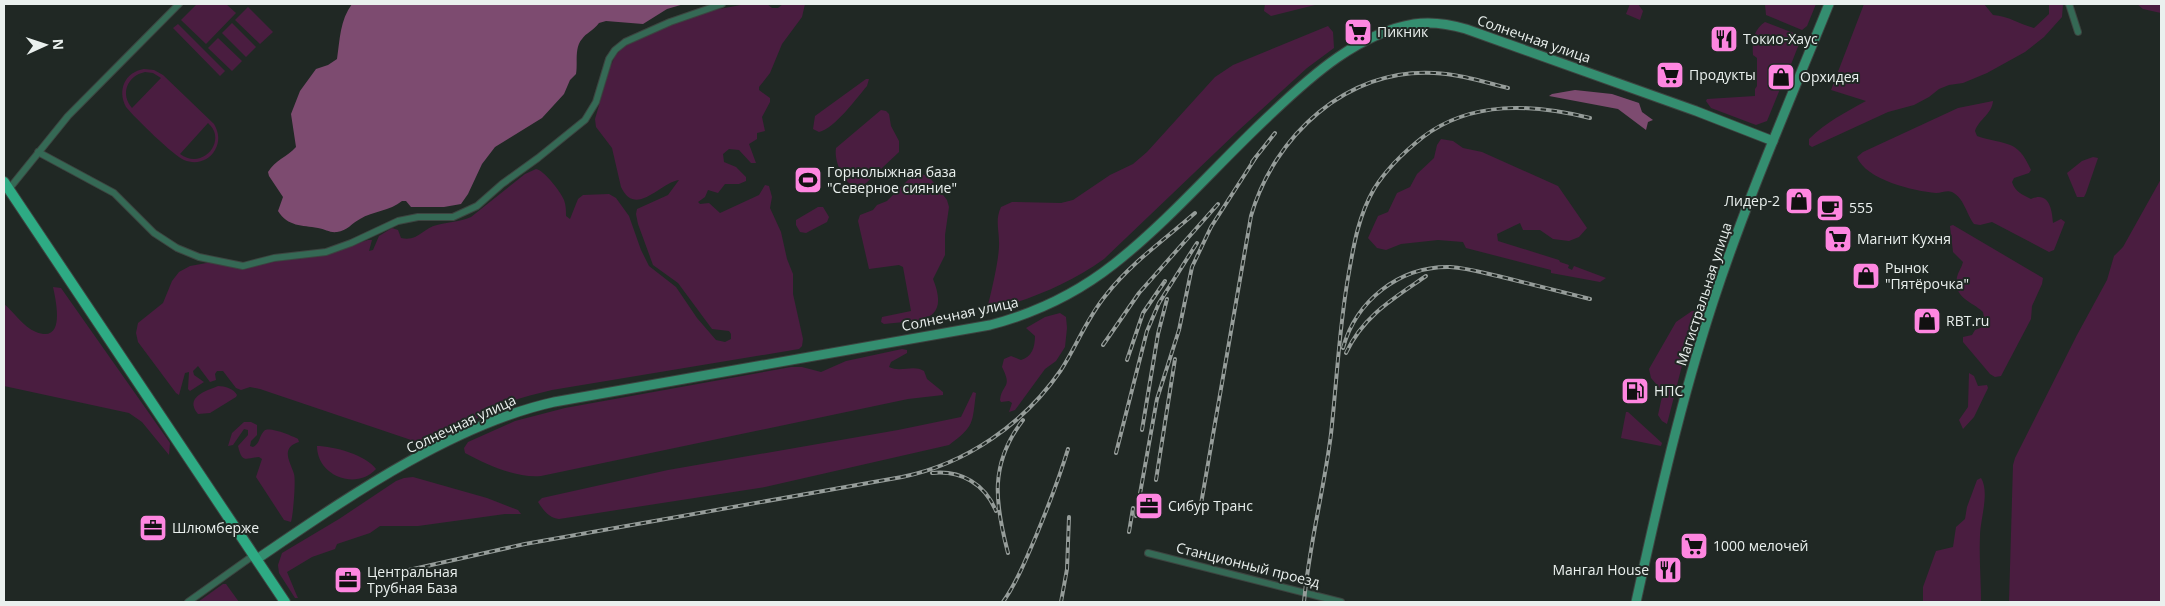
<svg xmlns="http://www.w3.org/2000/svg" width="2165" height="606" font-family="'Open Sans',sans-serif">
  <style>
    .green { fill: #4a1d40; fill-rule: evenodd }
    .water { fill: #7d4b70 }
    .lines { fill: none; stroke-linecap: round; stroke-linejoin: round }
    .street-casing { stroke: #3c4440; stroke-width: 8 }
    .secondary-casing { stroke: #3c4440; stroke-width: 11 }
    .primary-casing { stroke: #3c4440; stroke-width: 12 }
    .street { stroke: #356955; stroke-width: 6 }
    .secondary { stroke: #348e70; stroke-width: 9 }
    .primary { stroke: #2eab84; stroke-width: 10 }
    .rail-casing { stroke: #969d9a; stroke-width: 4 }
    .rail { stroke: #202824; stroke-width: 2; stroke-dasharray: 5.5; stroke-linecap: butt }
    .labels { text-anchor: middle; stroke-width: 4; stroke-linejoin: round; paint-order: stroke }
    .poi-label { font-size: 14px; fill: #eaf0ee; stroke: #202824; text-anchor: start }
    .street-label { font-size: 14px; fill: #eaf0ee; stroke: #202824 }
  </style>
  <rect width="100%" height="100%" fill="#202824"/>
  <!-- green -->
  <g class="green">
    <path d="M 197,4 L 226,4 L 236,13 L 206,44 L 181,20 Z"/>
    <path d="M 746,4 L 767,4 L 772,8 L 778,8 L 783,4 L 805,4 L 802,17 L 782,44 L 770,73 L 759,87 L 759,90 L 770,98 L 770,102 L 762,117 L 765,131 L 757,133 L 757,139 L 749,144 L 756,163 L 751,163 L 739,150 L 729,149 L 723,154 L 724,162 L 736,167 L 746,177 L 746,181 L 739,184 L 725,184 L 718,193 L 708,190 L 705,197 L 698,202 L 700,204 L 709,203 L 720,213 L 759,195 L 765,185 L 769,186 L 772,197 L 770,208 L 781,232 L 787,259 L 793,274 L 793,294 L 803,339 L 802,346 L 799,349 L 552,390 C 531,395 509,400 490,411 C 468,423 446,439 420,443 L 260,389 L 250,387 L 241,390 L 236,388 L 223,371 L 217,371 L 215,374 L 216,380 L 210,382 L 198,366 L 193,371 L 194,375 L 204,382 L 190,391 L 188,389 L 189,372 L 185,373 L 179,395 L 176,393 L 138,342 L 136,333 L 138,323 L 163,303 L 172,281 L 179,272 L 190,266 L 212,262 L 233,267 L 318,256 L 368,240 L 372,240 L 369,251 L 373,250 L 379,236 L 392,228 L 398,230 L 401,238 C 418,242 423,228 437,225 C 448,222 459,222 471,217 L 525,174 L 536,169 C 544,170 561,192 564,200 C 566,205 566,211 566,216 L 570,219 L 578,199 L 583,195 L 609,194 L 616,198 L 629,216 L 641,250 L 649,266 L 676,287 L 697,318 L 716,340 L 725,342 L 731,339 L 731,334 L 729,331 L 712,329 L 678,283 L 653,265 L 638,224 L 636,214 L 637,209 L 668,195 L 679,180 C 659,183 636,218 621,187 L 612,148 L 596,127 L 595,119 L 610,68 L 615,56 L 623,47 L 663,28 L 709,11 Z"/>
    <path d="M 1265,4 L 1319,4 L 1271,16 L 1264,11 Z"/>
    <path d="M 1630,4 L 1638,4 L 1643,11 L 1640,20 L 1626,14 Z"/>
    <path d="M 1765,4 L 1816,4 L 1807,26 L 1802,30 L 1766,15 Z"/>
    <path d="M 1864,4 L 1984,4 L 1993,15 C 2009,16 2019,24 2034,28 L 2049,14 L 2049,4 L 2063,4 L 2062,17 L 2044,37 L 2025,52 L 1987,73 L 1963,83 L 1949,85 L 1939,89 L 1929,97 L 1914,105 L 1888,112 L 1812,147 L 1809,145 L 1809,139 C 1826,122 1846,112 1866,101 L 1831,90 Z"/>
    <path d="M 2137,4 L 2161,4 L 2161,13 L 2143,9 Z"/>
    <path d="M 248,7 L 273,32 L 260,44 L 235,20 Z"/>
    <path d="M 1765,22 L 1796,34 L 1790,38 L 1793,42 L 1799,44 L 1788,72 L 1780,70 L 1774,86 L 1780,89 L 1767,121 L 1756,125 L 1711,108 L 1706,101 L 1707,99 L 1755,96 L 1755,89 L 1757,86 L 1757,58 L 1753,55 C 1752,42 1753,30 1765,22 Z"/>
    <path d="M 232,23 L 256,47 L 246,57 L 222,33 Z"/>
    <path d="M 178,24 L 225,71 L 220,76 L 173,28 Z"/>
    <path d="M 1328,26 L 1333,32 L 1334,48 L 1307,68 L 1239,130 L 1104,259 C 1069,284 1033,298 992,310 L 987,309 C 991,294 1000,256 999,242 C 999,229 995,220 1001,207 L 1012,202 L 1061,203 L 1073,200 L 1110,175 L 1133,164 L 1147,152 L 1215,77 L 1233,65 Z"/>
    <path d="M 218,38 L 242,61 L 232,71 L 208,48 Z"/>
    <path d="M 144,69 L 154,70 L 163,75 L 214,124 C 219,133 220,141 215,150 C 209,161 196,165 184,160 C 174,156 135,118 126,107 C 117,90 125,72 144,69 ZM 145,72 L 153,73 L 161,78 L 132,108 C 120,94 127,76 145,72 ZM 208,123 C 228,140 203,171 180,154 Z"/>
    <path d="M 866,79 L 869,79 L 867,86 C 856,99 835,128 819,132 L 813,129 L 815,116 Z"/>
    <path d="M 1993,101 C 1992,114 1979,119 1975,131 L 1977,136 C 2006,146 2017,138 2031,170 L 2029,173 L 2014,178 L 2012,182 C 2015,192 2023,195 2031,199 C 2049,191 2052,209 2053,223 L 2061,219 L 2065,222 L 2054,250 L 2049,252 L 1992,222 L 1980,225 L 1974,224 C 1966,213 1964,198 1952,192 C 1947,190 1942,193 1936,193 C 1914,191 1866,180 1857,157 L 1863,152 L 1958,108 Z"/>
    <path d="M 881,110 L 886,111 L 889,114 L 891,126 L 899,141 L 899,152 L 865,184 L 852,186 C 842,178 834,161 836,148 Z"/>
    <path d="M 1441,139 L 1453,141 L 1463,148 L 1482,152 L 1558,186 L 1587,228 L 1579,237 L 1569,241 L 1553,239 L 1540,230 L 1523,230 L 1520,223 L 1497,234 L 1498,241 L 1559,260 L 1560,262 L 1569,265 L 1568,268 L 1572,270 L 1574,266 L 1606,278 L 1600,282 L 1551,273 L 1551,270 L 1466,248 L 1463,242 L 1438,240 L 1401,244 L 1386,250 L 1377,248 L 1368,238 L 1378,216 L 1388,212 L 1397,193 L 1410,187 L 1417,174 L 1434,158 L 1437,145 Z"/>
    <path d="M 2093,157 L 2098,158 L 2086,193 L 2084,197 L 2077,197 L 2067,173 L 2082,161 Z"/>
    <path d="M 914,174 L 926,175 L 930,178 L 947,200 L 949,207 L 945,235 L 945,255 L 933,279 C 951,324 918,320 884,324 L 881,322 L 882,317 L 911,311 L 903,267 L 899,265 L 869,269 L 858,221 L 860,215 L 873,210 L 877,205 L 887,201 Z"/>
    <path d="M 2161,179 L 2161,602 L 2009,602 L 2013,465 L 2015,458 L 2077,335 L 2107,280 L 2114,256 L 2123,247 Z"/>
    <path d="M 818,207 L 823,207 L 829,217 L 827,222 L 806,233 L 800,232 L 796,225 L 796,220 Z"/>
    <path d="M 1953,225 L 2043,278 L 2042,284 L 2032,306 L 2031,319 L 2001,376 L 1995,377 L 1990,374 L 1963,342 L 1963,337 L 1972,335 L 1975,330 L 1983,327 L 1985,322 L 1983,312 C 1971,301 1953,298 1957,277 C 1958,272 1962,267 1963,262 L 1953,252 L 1950,226 Z"/>
    <path d="M 53,287 L 61,288 L 170,443 L 169,455 L 142,422 L 129,413 L 4,386 L 4,304 C 15,313 23,327 36,332 C 66,344 56,301 53,287 Z"/>
    <path d="M 1692,311 L 1696,311 L 1667,424 L 1662,421 L 1658,415 L 1663,392 L 1651,378 L 1649,369 L 1676,322 Z"/>
    <path d="M 1060,313 L 1066,317 L 1067,328 L 1065,347 L 1056,361 L 1045,369 L 1015,410 L 1009,412 L 1012,403 L 1009,401 L 1001,402 L 1000,400 C 1002,383 1013,389 1002,367 L 1004,359 L 1011,356 L 1021,360 C 1032,357 1035,347 1035,336 L 1026,328 L 1045,317 Z"/>
    <path d="M 902,349 L 907,350 L 907,353 L 891,362 L 889,367 C 901,373 913,364 924,371 L 927,379 L 943,392 L 943,395 L 908,399 L 541,476 C 515,478 488,465 465,453 L 464,448 L 468,442 L 515,421 L 565,408 L 791,367 L 802,367 L 821,372 L 846,361 Z"/>
    <path d="M 1969,373 L 1974,376 L 1978,386 L 1987,385 L 1988,388 L 1974,417 L 1963,429 L 1959,420 L 1968,407 Z"/>
    <path d="M 218,386 C 225,386 234,389 237,395 L 236,397 L 210,413 L 198,414 C 184,397 206,391 218,386 Z"/>
    <path d="M 973,392 L 976,393 C 972,423 975,426 949,445 L 765,487 L 559,519 C 549,518 543,510 538,502 L 542,498 L 668,470 L 898,430 L 961,417 Z"/>
    <path d="M 1626,412 L 1628,412 L 1662,443 L 1661,446 L 1621,438 Z"/>
    <path d="M 244,422 L 251,422 L 257,425 L 257,435 L 251,441 L 250,446 L 253,447 C 260,444 259,436 264,431 C 269,426 292,436 298,439 L 299,442 C 280,448 290,461 294,474 C 296,481 293,516 291,522 L 284,520 L 256,477 L 262,459 L 259,457 C 246,458 242,464 238,446 L 248,435 L 248,430 L 244,429 L 233,445 L 228,446 L 232,433 Z"/>
    <path d="M 317,446 C 333,446 366,455 376,469 C 356,491 317,476 317,446 Z"/>
    <path d="M 413,477 L 487,498 L 518,510 L 521,514 L 505,514 L 418,526 L 380,526 L 370,533 L 337,544 L 335,549 L 312,557 L 287,572 L 297,596 L 298,598 L 295,598 L 279,573 L 278,565 L 282,553 L 339,519 L 396,481 L 404,478 Z"/>
    <path d="M 1981,478 C 1990,492 1980,520 1980,536 C 1979,558 1981,580 1981,602 L 1923,602 L 1923,587 L 1936,551 L 1953,547 L 1956,527 L 1965,519 L 1967,507 L 1977,480 Z"/>
    <path d="M 223,584 L 226,584 L 239,602 L 198,602 Z"/>
  </g>
  <!-- water -->
  <g class="water">
    <path d="M 352,4 L 684,4 L 667,9 L 643,24 L 606,21 L 599,23 C 593,31 586,33 582,39 C 574,48 578,63 576,74 L 570,80 L 564,94 L 542,118 L 495,147 L 482,164 L 468,194 L 461,204 L 444,207 L 411,207 L 406,201 L 402,201 C 390,211 373,211 360,219 C 352,223 347,231 337,232 C 330,233 325,229 318,228 C 302,225 288,227 278,211 L 283,197 L 269,176 L 268,172 C 275,160 287,157 296,147 L 291,114 L 300,91 L 316,69 L 328,65 L 337,59 C 340,39 340,20 352,4 Z"/>
    <path d="M 1575,90 L 1612,94 L 1639,103 L 1642,112 L 1653,120 L 1648,122 L 1646,130 L 1618,109 L 1549,96 L 1552,94 Z"/>
  </g>
  <g class="lines">
    <defs>
      <g id="street">
        <path d="M 2069,4 L 2078,32"/>
        <path d="M 38,152 L 114,193 L 154,233 L 177,248 L 199,257 L 243,266 L 274,258 L 326,252 L 351,243 L 398,221 L 418,217 L 453,217 L 477,206 L 502,184 L 538,158 L 585,120 L 596,102 L 609,59 L 615,50 L 625,42 L 670,22 L 722,4"/>
        <path d="M 9,189 L 68,116 L 179,4"/>
        <path d="M 1148,553 L 1341,602"/>
        <path d="M 188,602 L 254,555"/>
      </g>
      <g id="secondary">
        <path d="M 257,559 C 344,500 450,425 554,402 L 990,325 C 1036,313 1076,294 1114,264 C 1171,219 1219,162 1272,113 C 1312,75 1359,33 1414,24 C 1432,21 1449,24 1466,29 L 1696,111 L 1773,141"/>
        <path d="M 1636,602 C 1658,502 1681,400 1713,302 C 1746,201 1789,103 1829,4"/>
      </g>
      <path id="primary" d="M 4,182 L 285,602"/>
    </defs>
    <!-- street casing -->
    <use href="#street" class="street-casing"/>
    <!-- secondary casing -->
    <use href="#secondary" class="secondary-casing"/>
    <!-- primary casing -->
    <use href="#primary" class="primary-casing"/>
    <!-- street -->
    <use href="#street" class="street"/>
    <!-- secondary -->
    <use href="#secondary" class="secondary"/>
    <!-- primary -->
    <use href="#primary" class="primary"/>
    <defs>
      <g id="rail">
        <path d="M 1252,162 L 1275,133"/>
        <path d="M 1103,345 L 1139,293 L 1218,204"/>
        <path d="M 1343,348 C 1356,301 1399,266 1450,267 C 1469,268 1487,274 1506,278 C 1534,285 1562,292 1590,299"/>
        <path d="M 1346,353 C 1363,316 1394,298 1426,276"/>
        <path d="M 1127,360 L 1143,313 L 1165,281"/>
        <path d="M 1142,430 L 1158,334 L 1167,299"/>
        <path d="M 1116,453 L 1147,331 L 1159,303 L 1197,243"/>
        <path d="M 932,473 C 961,470 985,484 996,511"/>
        <path d="M 1156,480 L 1175,359"/>
        <path d="M 1201,504 L 1251,216 C 1274,136 1347,68 1434,73 C 1459,74 1484,82 1508,88"/>
        <path d="M 1136,516 L 1157,399 L 1179,330 L 1192,267 L 1211,227 L 1256,157"/>
        <path d="M 1129,532 L 1133,508"/>
        <path d="M 1008,553 C 995,503 989,464 1023,420"/>
        <path d="M 382,576 L 525,544 L 902,477 C 966,464 1024,424 1061,370 C 1077,345 1087,318 1106,295 C 1131,263 1164,240 1195,213"/>
        <path d="M 1003,602 C 1017,582 1026,559 1036,536 C 1048,507 1059,479 1068,449"/>
        <path d="M 1061,602 L 1067,569 L 1069,517"/>
        <path d="M 1304,602 C 1309,545 1324,490 1331,434 C 1337,380 1339,326 1349,272 C 1354,243 1359,215 1374,189 C 1387,168 1404,152 1423,137 C 1472,100 1533,104 1590,118"/>
      </g>
    </defs>
    <!-- rail casing -->
    <use href="#rail" class="rail-casing"/>
    <!-- rail -->
    <use href="#rail" class="rail"/>
  </g>
  <!-- icons -->
  <defs>
    <symbol id="supermarket-square" viewBox="-11 -11 22 22"><rect x="-9" y="-9" width="18" height="18" rx="4" fill="#fe86e0" stroke="#202824"/><path d="M-6-5.5h2.5l.6 2H6L4.5 2H-2.5L-4.4-4H-6ZM-1.5 3.2a1.3 1.3 0 1 0 .1 0ZM3 3.2a1.3 1.3 0 1 0 .1 0Z" fill="#111"/></symbol>
    <symbol id="restaurant-square" viewBox="-11 -11 22 22"><rect x="-9" y="-9" width="18" height="18" rx="4" fill="#fe86e0" stroke="#202824"/><path d="M-5-6h1v4h1v-4h1v4h1v-4h1v5L-1.5 .5V6h-2V.5L-5-1ZM5-6V6H3V1.5H1.5Q1.5-4 5-6Z" fill="#111"/></symbol>
    <symbol id="shop-square" viewBox="-11 -11 22 22"><rect x="-9" y="-9" width="18" height="18" rx="4" fill="#fe86e0" stroke="#202824"/><path d="M-5-2.5h2.3a2.7 3.5 0 0 1 5.4 0H5L5.5 6h-11ZM-1.5-2.5h3a1.5 2.3 0 0 0-3 0Z" fill="#111"/></symbol>
    <symbol id="stadium-square" viewBox="-11 -11 22 22"><rect x="-9" y="-9" width="18" height="18" rx="4" fill="#fe86e0" stroke="#202824"/><path d="M0-5a6.5 5 0 1 0 0 10a6.5 5 0 1 0 0-10ZM-3.5-1.8h7v3.6h-7Z" fill="#111"/></symbol>
    <symbol id="cafe-square" viewBox="-11 -11 22 22"><rect x="-9" y="-9" width="18" height="18" rx="4" fill="#fe86e0" stroke="#202824"/><path d="M-5.5-4.5H6V0H3Q3 3.5 0 3.5H-2.5Q-5.5 3.5-5.5 0ZM3-3.2v2h1.7v-2ZM-6 4.5H4V6H-6Z" fill="#111"/></symbol>
    <symbol id="fuel-square" viewBox="-11 -11 22 22"><rect x="-9" y="-9" width="18" height="18" rx="4" fill="#fe86e0" stroke="#202824"/><path d="M-5.5-6h7V0h2V4h1.3V-2.5L3-4.5l.8-.8L6-3V5H2.5V1h-1V6h-7ZM-4.2-4.7v3.2H.2V-4.7Z" fill="#111"/></symbol>
    <symbol id="office-square" viewBox="-11 -11 22 22"><rect x="-9" y="-9" width="18" height="18" rx="4" fill="#fe86e0" stroke="#202824"/><path d="M-6-3h4V-5.5h4V-3h4V5H-6ZM-1-4.5V-3h2v-1.5ZM-6 0V1H6V0Z" fill="#111"/></symbol>
  </defs>
  <g fill-rule="evenodd">
    <use href="#supermarket-square" x="1342" y="16" width="32" height="32"/>
    <use href="#restaurant-square" x="1708" y="23" width="32" height="32"/>
    <use href="#supermarket-square" x="1654" y="59" width="32" height="32"/>
    <use href="#shop-square" x="1765" y="61" width="32" height="32"/>
    <use href="#stadium-square" x="792" y="164" width="32" height="32"/>
    <use href="#shop-square" x="1783" y="185" width="32" height="32"/>
    <use href="#cafe-square" x="1814" y="192" width="32" height="32"/>
    <use href="#supermarket-square" x="1822" y="223" width="32" height="32"/>
    <use href="#shop-square" x="1850" y="260" width="32" height="32"/>
    <use href="#shop-square" x="1911" y="305" width="32" height="32"/>
    <use href="#fuel-square" x="1619" y="375" width="32" height="32"/>
    <use href="#office-square" x="1133" y="490" width="32" height="32"/>
    <use href="#office-square" x="137" y="512" width="32" height="32"/>
    <use href="#supermarket-square" x="1678" y="530" width="32" height="32"/>
    <use href="#restaurant-square" x="1652" y="554" width="32" height="32"/>
    <use href="#office-square" x="332" y="564" width="32" height="32"/>
  </g>
  <g class="labels">
    <!-- poi labels -->
    <g class="poi-label">
      <text x="1377" y="37">Пикник</text>
      <text x="1743" y="44">Токио-Хаус</text>
      <text x="1689" y="80">Продукты</text>
      <text x="1800" y="82">Орхидея</text>
      <text x="827" y="177">Горнолыжная база<tspan x="827" dy="16">"Северное сияние"</tspan></text>
      <text x="1780" y="206" text-anchor="end">Лидер-2</text>
      <text x="1849" y="213">555</text>
      <text x="1857" y="244">Магнит Кухня</text>
      <text x="1885" y="273">Рынок<tspan x="1885" dy="16">"Пятёрочка"</tspan></text>
      <text x="1946" y="326">RBT.ru</text>
      <text x="1654" y="396">НПС</text>
      <text x="1168" y="511">Сибур Транс</text>
      <text x="172" y="533">Шлюмберже</text>
      <text x="1713" y="551">1000 мелочей</text>
      <text x="1649" y="575" text-anchor="end">Мангал House</text>
      <text x="367" y="577">Центральная<tspan x="367" dy="16">Трубная База</tspan></text>
    </g>
    <!-- street labels -->
    <g class="street-label">
      <text transform="translate(1534 39) rotate(19)" y="5">Солнечная улица</text>
      <text transform="translate(1704 294) rotate(-72)" y="5">Магистральная улица</text>
      <text transform="translate(960 314) rotate(-12)" y="5">Солнечная улица</text>
      <text transform="translate(461 424) rotate(-25)" y="5">Солнечная улица</text>
      <text transform="translate(1248 565) rotate(14)" y="5">Станционный проезд</text>
    </g>
  </g>
  <!-- border -->
  <rect width="2165" height="606" fill="none" stroke="#eaf0ee" stroke-width="10"/>
  <!-- north arrow -->
  <g transform="translate(45 45) rotate(87)" stroke="#202824" stroke-width="4" paint-order="stroke">
  <path d="M0-4L9 19L0 12L-9 19Z" fill="#eaf0ee"/>
  <text y="-8" font-size="14" font-weight="bold" text-anchor="middle" fill="#eaf0ee">N</text>
  </g>
</svg>
